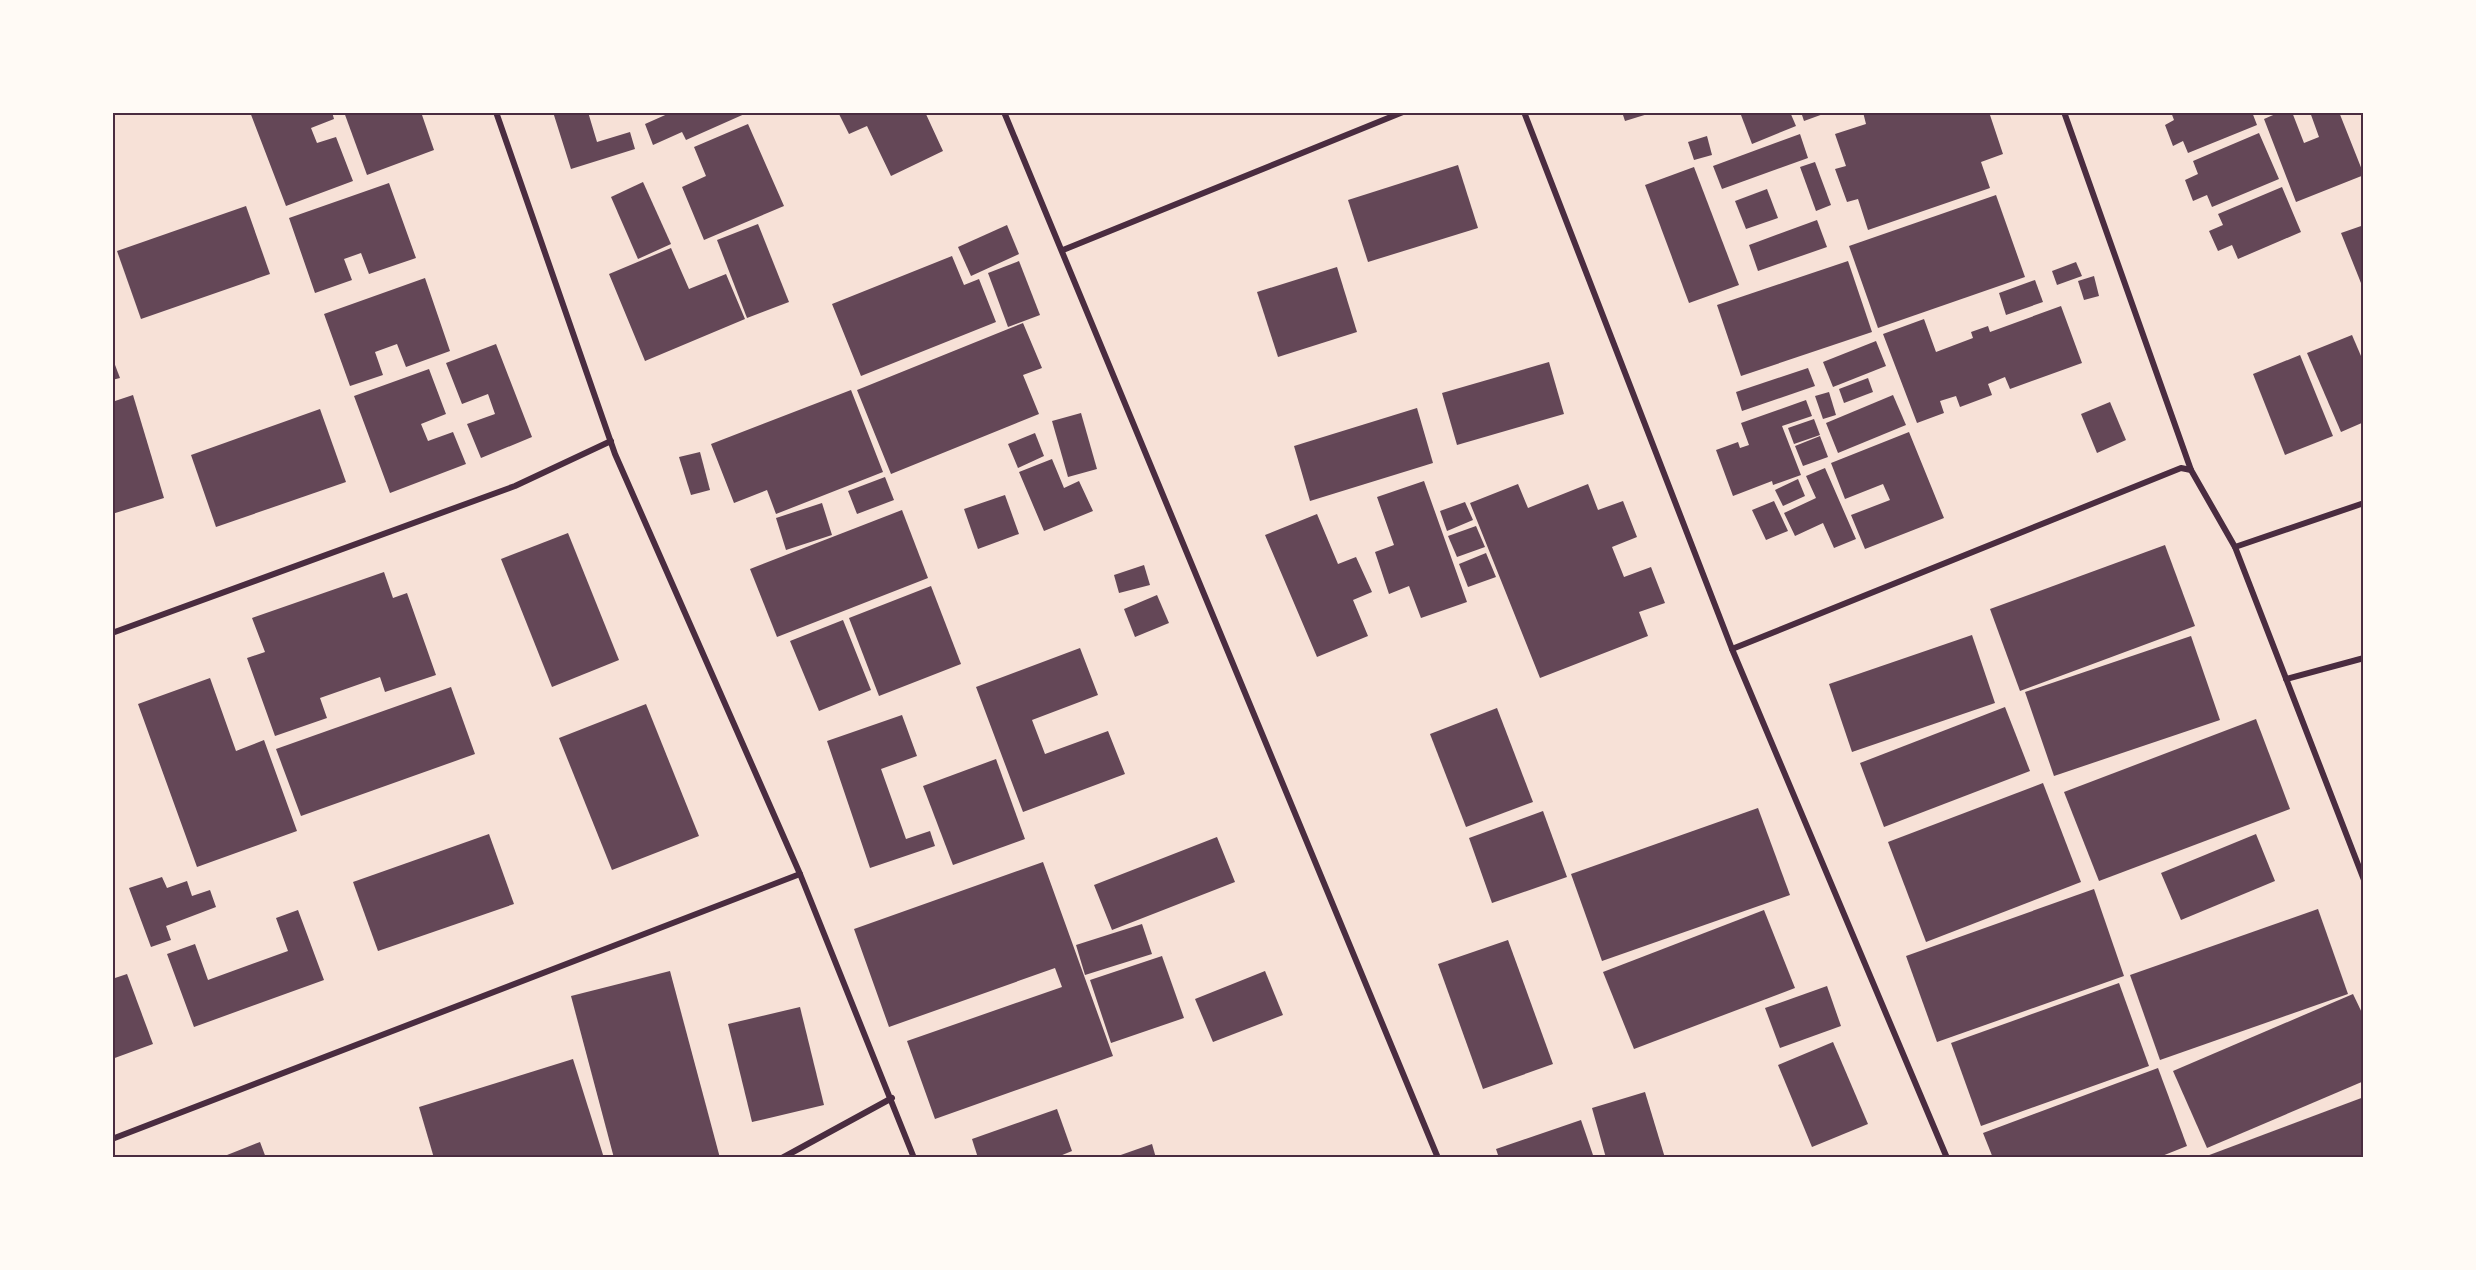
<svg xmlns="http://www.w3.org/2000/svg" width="2476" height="1270" font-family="'Roboto Serif',serif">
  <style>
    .building { fill: #644757 }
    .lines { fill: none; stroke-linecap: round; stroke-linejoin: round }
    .minor { stroke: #4a2c40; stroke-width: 6 }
    .neatline { fill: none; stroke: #4a2c40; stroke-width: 2 }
  </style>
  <rect width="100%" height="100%" fill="#f7e1d7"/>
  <!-- building -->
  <g class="building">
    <path d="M 250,112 L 332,112 L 334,119 L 311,128 L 317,143 L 336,137 L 353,181 L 286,206 Z"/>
    <path d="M 344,112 L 421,112 L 434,150 L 367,175 Z"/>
    <path d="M 553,112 L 588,112 L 597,142 L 630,132 L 635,149 L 571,169 Z"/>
    <path d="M 672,112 L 749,112 L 686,140 L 682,132 L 653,145 L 645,124 Z"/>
    <path d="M 838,112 L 925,112 L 943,151 L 891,176 L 867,126 L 849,134 Z"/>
    <path d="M 1622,112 L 1651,112 L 1651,113 L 1625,121 Z"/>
    <path d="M 1747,112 L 1790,112 L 1796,126 L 1752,144 L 1741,115 Z"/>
    <path d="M 1801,112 L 1826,112 L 1826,113 L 1804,121 Z"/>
    <path d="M 1863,112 L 1989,112 L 2003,154 L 1981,162 L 1990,188 L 1868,230 L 1858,199 L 1847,202 L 1835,169 L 1846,166 L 1835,134 L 1866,124 Z"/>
    <path d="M 2171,112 L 2252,112 L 2257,125 L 2188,153 L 2183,141 L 2173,146 L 2165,125 L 2174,120 Z"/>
    <path d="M 2280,112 L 2292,112 L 2304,143 L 2319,137 L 2310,112 L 2339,112 L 2364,175 L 2296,202 L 2264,119 Z"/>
    <path d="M 748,124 L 784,206 L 704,240 L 682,187 L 706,176 L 694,147 Z"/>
    <path d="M 2259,133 L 2279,179 L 2212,207 L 2207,195 L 2193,201 L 2185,180 L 2198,174 L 2193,161 Z"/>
    <path d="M 1800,134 L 1808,158 L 1722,189 L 1713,166 Z"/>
    <path d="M 1707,136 L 1712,155 L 1694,160 L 1688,142 Z"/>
    <path d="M 1815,162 L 1831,205 L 1816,211 L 1800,167 Z"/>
    <path d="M 1458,165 L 1478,228 L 1368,262 L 1348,200 Z"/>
    <path d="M 1694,167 L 1739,285 L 1689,303 L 1645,185 Z"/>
    <path d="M 643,182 L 671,244 L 638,259 L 611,197 Z"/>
    <path d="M 389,183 L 416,258 L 369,274 L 361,253 L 344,259 L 352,280 L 315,293 L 289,218 Z"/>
    <path d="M 2282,187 L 2301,232 L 2238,259 L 2232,245 L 2218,251 L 2209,231 L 2223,225 L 2218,214 Z"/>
    <path d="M 1767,189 L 1778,218 L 1746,229 L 1735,201 Z"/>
    <path d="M 1996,195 L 2025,277 L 1878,328 L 1849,246 Z"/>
    <path d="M 246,206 L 270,274 L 141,319 L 117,251 Z"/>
    <path d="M 1817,220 L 1827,247 L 1758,271 L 1749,245 Z"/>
    <path d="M 758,224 L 789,302 L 747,318 L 717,240 Z"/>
    <path d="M 1007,225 L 1019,254 L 971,276 L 958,247 Z"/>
    <path d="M 2364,225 L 2364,288 L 2363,288 L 2341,233 Z"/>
    <path d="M 671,248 L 689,289 L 726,274 L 745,319 L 645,361 L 609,274 Z"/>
    <path d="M 952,256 L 964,285 L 979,279 L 996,322 L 861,376 L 832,304 Z"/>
    <path d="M 1019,261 L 1040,315 L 1008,327 L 988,273 Z"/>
    <path d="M 1848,261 L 1872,332 L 1741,376 L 1717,305 Z"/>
    <path d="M 2076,262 L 2082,276 L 2057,285 L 2052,271 Z"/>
    <path d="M 1337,267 L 1357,332 L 1278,357 L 1257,292 Z"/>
    <path d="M 2094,276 L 2099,296 L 2084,300 L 2078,281 Z"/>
    <path d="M 425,278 L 450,351 L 406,367 L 397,344 L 375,352 L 383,375 L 350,386 L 324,314 Z"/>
    <path d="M 2035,280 L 2043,302 L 2006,315 L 1999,293 Z"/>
    <path d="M 2061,306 L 2082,363 L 2010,389 L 2005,377 L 1988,384 L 1992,395 L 1960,407 L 1956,396 L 1940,401 L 1944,413 L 1917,423 L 1883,334 L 1924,319 L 1936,352 L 1973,338 L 1971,332 L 1988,326 L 1990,332 Z"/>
    <path d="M 1023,323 L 1042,368 L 1023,375 L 1039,414 L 891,474 L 857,390 Z"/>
    <path d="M 2352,335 L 2364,363 L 2364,422 L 2341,432 L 2307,353 Z"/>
    <path d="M 1876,341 L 1886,366 L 1833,387 L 1823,362 Z"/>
    <path d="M 496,344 L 532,437 L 481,458 L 467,424 L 495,414 L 488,394 L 462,404 L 446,363 Z"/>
    <path d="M 2300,355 L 2333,436 L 2285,455 L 2253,374 Z"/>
    <path d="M 112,357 L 120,378 L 112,380 Z"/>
    <path d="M 1549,362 L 1564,414 L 1457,445 L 1442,393 Z"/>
    <path d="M 1808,368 L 1815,386 L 1742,411 L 1736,392 Z"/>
    <path d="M 429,369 L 446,414 L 421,424 L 428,441 L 453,432 L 466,464 L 390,493 L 354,396 Z"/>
    <path d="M 1868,378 L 1873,392 L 1844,403 L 1839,389 Z"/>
    <path d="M 851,390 L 883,472 L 776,514 L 767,490 L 734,503 L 711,444 Z"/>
    <path d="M 1829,392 L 1836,415 L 1823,419 L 1815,396 Z"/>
    <path d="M 133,395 L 164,498 L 112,514 L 112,402 Z"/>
    <path d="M 1893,395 L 1906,425 L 1838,453 L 1826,423 Z"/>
    <path d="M 1806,400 L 1812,416 L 1782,426 L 1801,475 L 1773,485 L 1772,481 L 1733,496 L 1716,450 L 1738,442 L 1740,448 L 1749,445 L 1741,423 Z"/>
    <path d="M 2110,402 L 2126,440 L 2097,453 L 2081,414 Z"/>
    <path d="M 1417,408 L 1433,463 L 1310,501 L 1294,446 Z"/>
    <path d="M 320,409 L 346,482 L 216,527 L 191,455 Z"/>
    <path d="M 1081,413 L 1097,469 L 1068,477 L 1052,421 Z"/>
    <path d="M 1814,419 L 1820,435 L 1794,444 L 1788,428 Z"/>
    <path d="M 1909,432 L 1944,518 L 1865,549 L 1851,515 L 1890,500 L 1883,484 L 1845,499 L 1831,463 Z"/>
    <path d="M 1035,433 L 1044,456 L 1018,468 L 1008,444 Z"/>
    <path d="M 1820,436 L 1828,457 L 1803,466 L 1795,446 Z"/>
    <path d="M 700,452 L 710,490 L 691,495 L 679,457 Z"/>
    <path d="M 1052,459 L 1064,488 L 1079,481 L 1093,511 L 1044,531 L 1019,472 Z"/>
    <path d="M 1825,468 L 1856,539 L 1834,548 L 1823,523 L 1795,536 L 1784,513 L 1816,498 L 1806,476 Z"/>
    <path d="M 885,477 L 894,500 L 857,514 L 848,491 Z"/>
    <path d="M 1798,479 L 1805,496 L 1783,506 L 1775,490 Z"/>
    <path d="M 1424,481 L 1467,602 L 1421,618 L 1409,586 L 1389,594 L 1375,552 L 1394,545 L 1377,497 Z"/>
    <path d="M 1518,484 L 1528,508 L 1588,484 L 1598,510 L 1623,501 L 1637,537 L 1612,547 L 1624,577 L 1651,567 L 1665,603 L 1639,612 L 1648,636 L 1540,678 L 1470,503 Z"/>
    <path d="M 1005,495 L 1019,534 L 978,549 L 964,509 Z"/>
    <path d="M 1774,501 L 1788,531 L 1766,540 L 1752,510 Z"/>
    <path d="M 1465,502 L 1473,520 L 1447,531 L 1440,511 Z"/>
    <path d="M 822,503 L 832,535 L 786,550 L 776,518 Z"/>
    <path d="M 902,510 L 928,578 L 777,637 L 750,569 Z"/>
    <path d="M 1317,514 L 1338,564 L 1356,557 L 1372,592 L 1353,600 L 1368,636 L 1317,657 L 1265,535 Z"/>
    <path d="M 1476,526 L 1485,547 L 1457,557 L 1448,536 Z"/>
    <path d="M 568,533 L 619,660 L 552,687 L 501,559 Z"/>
    <path d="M 2165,545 L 2195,626 L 2020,691 L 1990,609 Z"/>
    <path d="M 1486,553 L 1496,577 L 1468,587 L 1459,564 Z"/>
    <path d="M 1144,565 L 1150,585 L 1119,593 L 1114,575 Z"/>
    <path d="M 384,572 L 393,598 L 407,593 L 436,675 L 385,692 L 380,677 L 320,698 L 327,718 L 275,736 L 247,658 L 265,652 L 252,618 Z"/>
    <path d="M 931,586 L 961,664 L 879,696 L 849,618 Z"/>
    <path d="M 1157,595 L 1169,623 L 1135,637 L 1124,609 Z"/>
    <path d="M 843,620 L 871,690 L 819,711 L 790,641 Z"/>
    <path d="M 1972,635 L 1995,703 L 1852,752 L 1829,684 Z"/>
    <path d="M 2191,636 L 2220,720 L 2054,776 L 2025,692 Z"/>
    <path d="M 1080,648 L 1098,695 L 1032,720 L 1045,754 L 1108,731 L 1125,774 L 1023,812 L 976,687 Z"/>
    <path d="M 210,678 L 236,751 L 264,740 L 297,831 L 197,867 L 138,704 Z"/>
    <path d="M 451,687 L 475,754 L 301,816 L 276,749 Z"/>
    <path d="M 646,704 L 699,836 L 612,870 L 559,738 Z"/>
    <path d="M 2005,707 L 2030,771 L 1884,827 L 1860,763 Z"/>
    <path d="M 1497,708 L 1533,802 L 1466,827 L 1430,734 Z"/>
    <path d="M 902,715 L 917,756 L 881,769 L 906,839 L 930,831 L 935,846 L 870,868 L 827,741 Z"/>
    <path d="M 2256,719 L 2290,809 L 2099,881 L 2064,792 Z"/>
    <path d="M 996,759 L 1025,839 L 953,865 L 923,786 Z"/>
    <path d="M 2043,783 L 2081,882 L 1926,942 L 1888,842 Z"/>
    <path d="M 1758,808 L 1790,895 L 1602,961 L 1571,874 Z"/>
    <path d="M 1543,811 L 1567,877 L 1492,903 L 1469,838 Z"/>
    <path d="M 489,834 L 514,904 L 378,951 L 353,882 Z"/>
    <path d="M 2256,834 L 2275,881 L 2181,920 L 2161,873 Z"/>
    <path d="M 1217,837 L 1235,882 L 1112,930 L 1094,885 Z"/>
    <path d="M 1043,862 L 1113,1056 L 935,1119 L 907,1041 L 1062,987 L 1055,968 L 889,1027 L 854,929 Z"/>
    <path d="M 162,877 L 167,888 L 187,881 L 192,896 L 210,890 L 216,907 L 166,926 L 171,940 L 151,947 L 129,888 Z"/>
    <path d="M 2094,889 L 2124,976 L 1937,1042 L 1906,956 Z"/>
    <path d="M 2318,909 L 2348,994 L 2160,1060 L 2130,975 Z"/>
    <path d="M 298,910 L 324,980 L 194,1027 L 167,954 L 195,944 L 208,980 L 288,951 L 276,918 Z"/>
    <path d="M 1764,910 L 1795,988 L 1634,1049 L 1603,972 Z"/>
    <path d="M 1142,924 L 1152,954 L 1085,975 L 1076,945 Z"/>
    <path d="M 1508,940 L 1553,1064 L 1483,1089 L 1438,964 Z"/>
    <path d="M 1162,956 L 1184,1018 L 1111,1043 L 1090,980 Z"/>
    <path d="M 670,971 L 720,1158 L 614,1158 L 571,996 Z"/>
    <path d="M 1265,971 L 1283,1015 L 1213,1042 L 1195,999 Z"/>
    <path d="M 127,974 L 153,1044 L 112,1059 L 112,979 Z"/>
    <path d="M 2119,983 L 2149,1066 L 1981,1126 L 1951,1043 Z"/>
    <path d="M 1827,986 L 1841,1026 L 1780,1048 L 1765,1008 Z"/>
    <path d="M 2353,994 L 2364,1017 L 2364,1081 L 2207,1148 L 2173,1071 Z"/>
    <path d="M 800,1007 L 824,1105 L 752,1122 L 728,1024 Z"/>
    <path d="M 1833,1042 L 1868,1124 L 1812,1147 L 1778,1065 Z"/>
    <path d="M 573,1059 L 604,1158 L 434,1158 L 419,1107 Z"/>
    <path d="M 2158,1068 L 2187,1146 L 2157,1158 L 1993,1158 L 1983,1133 Z"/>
    <path d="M 1645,1092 L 1665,1158 L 1606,1158 L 1592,1108 Z"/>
    <path d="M 2364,1097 L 2364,1158 L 2204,1158 L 2204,1157 Z"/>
    <path d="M 1057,1109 L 1072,1151 L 1055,1158 L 978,1158 L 972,1139 Z"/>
    <path d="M 1581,1120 L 1594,1158 L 1499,1158 L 1496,1149 Z"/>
    <path d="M 260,1142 L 266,1158 L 222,1158 L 222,1157 Z"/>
    <path d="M 1152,1144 L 1156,1158 L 1115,1158 L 1115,1157 Z"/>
  </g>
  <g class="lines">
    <!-- minor -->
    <g class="minor">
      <path d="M 496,112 L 615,454 L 800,874 L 914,1158"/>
      <path d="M 1004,112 L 1438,1158"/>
      <path d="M 1524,112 L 1732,649 L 1947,1158"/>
      <path d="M 2064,112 L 2191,470 L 2235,547 L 2364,880"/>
      <path d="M 112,113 L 113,112"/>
      <path d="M 1063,250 L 1403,112"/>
      <path d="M 2235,547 L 2364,503"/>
      <path d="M 112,633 L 515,486 L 611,441"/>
      <path d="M 1732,649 L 2181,468 L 2191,470"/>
      <path d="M 2286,679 L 2364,658"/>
      <path d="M 112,1139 L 800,874"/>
      <path d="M 782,1158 L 892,1098"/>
    </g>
  </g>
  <!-- border -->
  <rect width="2476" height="1270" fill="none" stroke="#fffaf5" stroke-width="228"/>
  <rect x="114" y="114" width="2248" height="1042" class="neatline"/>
</svg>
